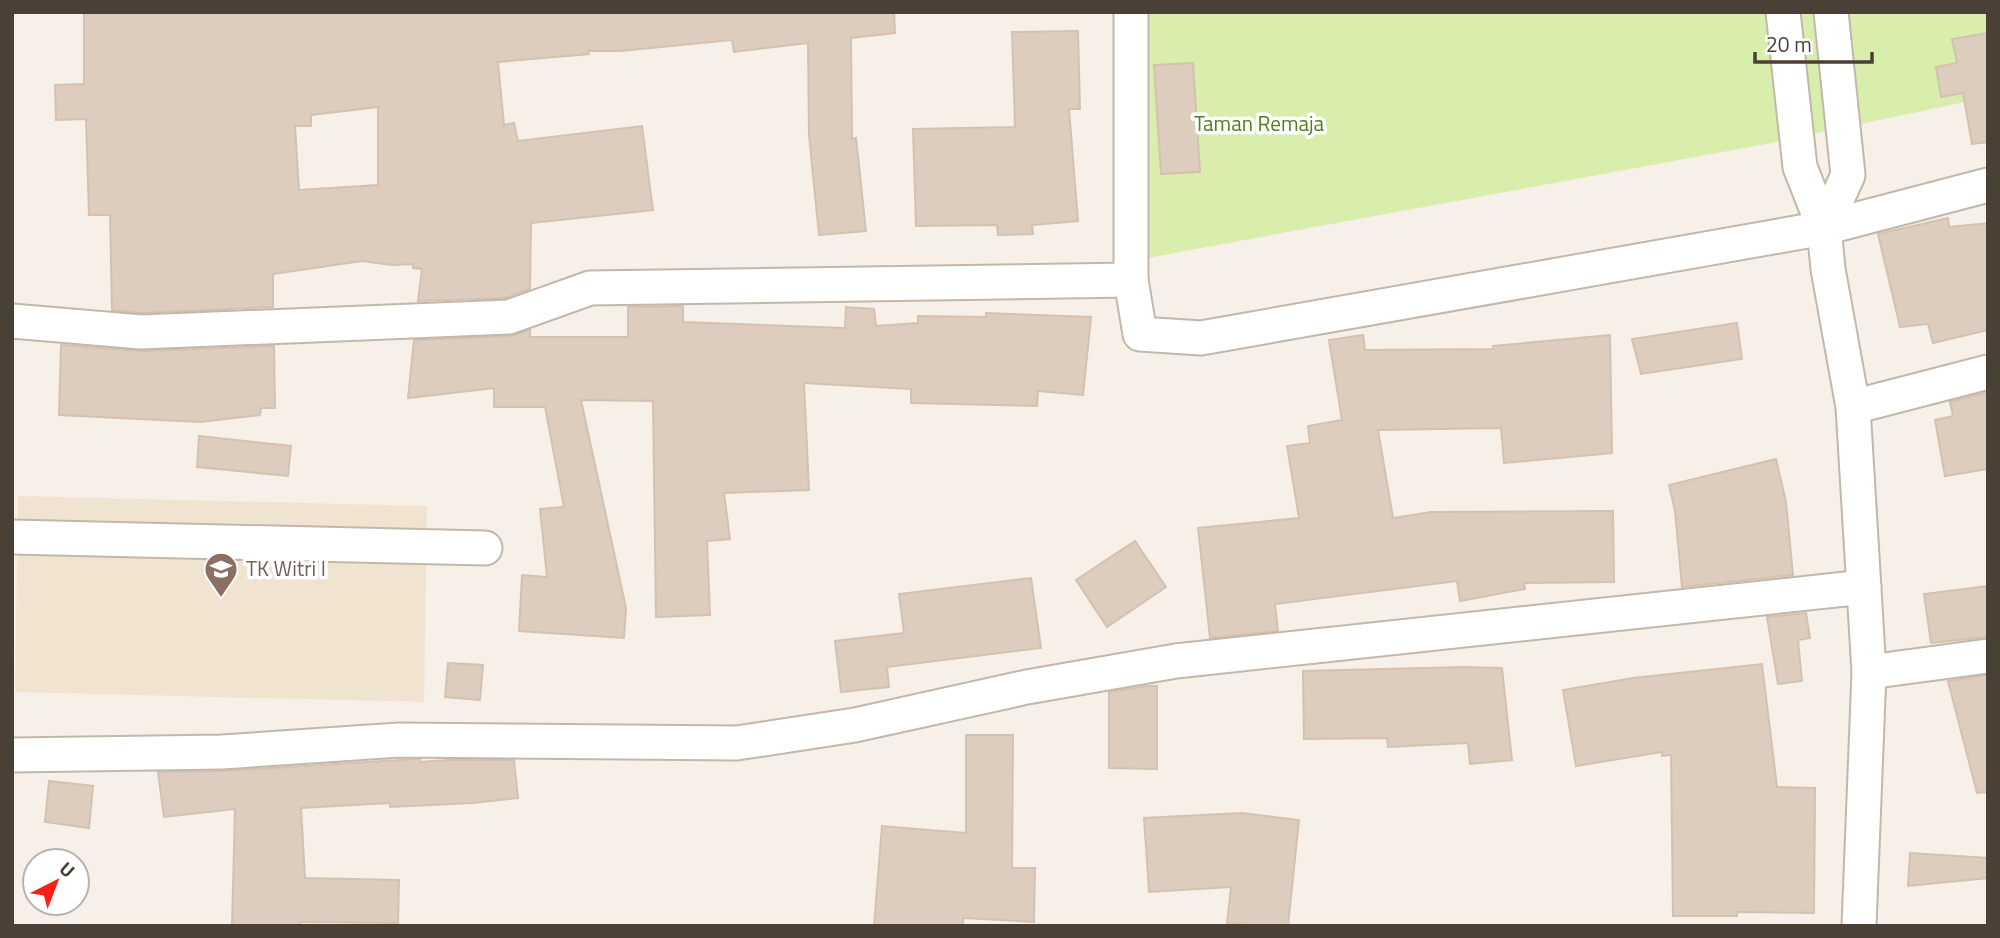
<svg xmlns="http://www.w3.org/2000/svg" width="2000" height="938" font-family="'Titillium Web',sans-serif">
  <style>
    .education { fill: #f0e4d1 }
    .green { fill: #d9eead }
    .building { fill: #dccdbf; stroke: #d5c1af; stroke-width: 2; fill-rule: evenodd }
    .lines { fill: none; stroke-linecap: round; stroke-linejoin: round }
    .street-casing { stroke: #c3b7aa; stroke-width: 37 }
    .street { stroke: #fff; stroke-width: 33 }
    .labels { text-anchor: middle; stroke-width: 7; stroke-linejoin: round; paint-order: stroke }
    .park-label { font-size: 21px; fill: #507e20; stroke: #fff }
    .education-label { font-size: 21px; fill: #785e54; stroke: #fff; text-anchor: start }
  </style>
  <rect width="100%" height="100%" fill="#f6f0e8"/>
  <!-- education -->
  <path class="education" d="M 18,496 L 427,506 L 424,702 L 15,692 Z"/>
  <!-- green -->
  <path class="green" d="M 1146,12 L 1988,12 L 1988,97 L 1766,144 L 1147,258 Z"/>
  <!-- building -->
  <g class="building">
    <path d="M 84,12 L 894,12 L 895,33 L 851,38 L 852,139 L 856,138 L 866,231 L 819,235 L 809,135 L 808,43 L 734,52 L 732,40 L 620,51 L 588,51 L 589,54 L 498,62 L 504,125 L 514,123 L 518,141 L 642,126 L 653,210 L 531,223 L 530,289 L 505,298 L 418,301 L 422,269 L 413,268 L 413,264 L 392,265 L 362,261 L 273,274 L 273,307 L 141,313 L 112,310 L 110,215 L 89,215 L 86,119 L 56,120 L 55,85 L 84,84 ZM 378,107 L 378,185 L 299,190 L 295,126 L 311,126 L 311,115 Z"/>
    <path d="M 1078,31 L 1080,109 L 1069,109 L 1078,221 L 1032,225 L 1033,234 L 998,235 L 997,225 L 916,226 L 913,129 L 1015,127 L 1012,32 Z"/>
    <path d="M 1988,33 L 1988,142 L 1972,144 L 1963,93 L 1941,97 L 1936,67 L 1957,63 L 1952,39 Z"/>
    <path d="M 1193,63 L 1200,172 L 1161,174 L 1154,65 Z"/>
    <path d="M 1948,218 L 1949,227 L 1988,223 L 1988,330 L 1933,343 L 1928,324 L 1900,327 L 1878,234 Z"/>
    <path d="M 683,306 L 683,322 L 845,328 L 846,307 L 874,309 L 876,326 L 918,323 L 918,316 L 986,317 L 986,313 L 1091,317 L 1083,395 L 1038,391 L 1037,406 L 911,403 L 911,389 L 804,383 L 809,490 L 724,493 L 730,539 L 707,541 L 710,615 L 656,617 L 653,401 L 581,400 L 626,608 L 624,638 L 519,631 L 522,575 L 547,577 L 540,509 L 564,507 L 545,407 L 494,407 L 494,388 L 408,398 L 414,340 L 510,336 L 530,330 L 530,337 L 628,337 L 628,307 Z"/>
    <path d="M 1737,323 L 1742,359 L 1641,374 L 1632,339 Z"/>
    <path d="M 1363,335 L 1365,350 L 1493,349 L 1493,346 L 1610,335 L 1612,453 L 1504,463 L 1501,428 L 1378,430 L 1393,518 L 1431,512 L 1613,511 L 1614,582 L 1524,583 L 1525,589 L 1460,601 L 1457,581 L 1275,604 L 1278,631 L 1210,638 L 1198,528 L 1299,518 L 1287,446 L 1310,443 L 1308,426 L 1342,420 L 1329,340 Z"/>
    <path d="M 61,345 L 142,351 L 274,346 L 275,408 L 261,408 L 260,415 L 200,422 L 59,415 Z"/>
    <path d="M 1988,392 L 1988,469 L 1945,476 L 1935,420 L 1953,416 L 1950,402 Z"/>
    <path d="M 199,436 L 291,446 L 288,476 L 197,467 Z"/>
    <path d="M 1776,459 L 1786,502 L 1793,575 L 1682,587 L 1675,511 L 1669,485 Z"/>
    <path d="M 1135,541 L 1166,587 L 1107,627 L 1076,580 Z"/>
    <path d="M 1031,578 L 1041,648 L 887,667 L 889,687 L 841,692 L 835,641 L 904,633 L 899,594 Z"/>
    <path d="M 1988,586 L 1988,637 L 1931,643 L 1924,594 Z"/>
    <path d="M 1806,613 L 1810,638 L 1798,640 L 1802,681 L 1778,684 L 1767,617 Z"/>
    <path d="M 448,663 L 483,665 L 480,700 L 445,697 Z"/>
    <path d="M 1762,664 L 1777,787 L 1815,788 L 1814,913 L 1737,912 L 1737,916 L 1673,916 L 1671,755 L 1662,756 L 1662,752 L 1576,766 L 1563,690 L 1633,678 Z"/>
    <path d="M 1464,667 L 1502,668 L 1512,760 L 1470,764 L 1468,743 L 1388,747 L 1387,738 L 1304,739 L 1303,671 Z"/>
    <path d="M 1988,675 L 1988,792 L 1977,793 L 1948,681 Z"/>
    <path d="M 1147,686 L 1157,686 L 1157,769 L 1109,768 L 1109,692 Z"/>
    <path d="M 966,735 L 1013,735 L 1012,868 L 1035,868 L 1034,922 L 963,918 L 963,926 L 874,926 L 882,826 L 966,833 Z"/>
    <path d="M 416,759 L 420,759 L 420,762 L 448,760 L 514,760 L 518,798 L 472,803 L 390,807 L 390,803 L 301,808 L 305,878 L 399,880 L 398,923 L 300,922 L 300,926 L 232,926 L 235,809 L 164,817 L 158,772 L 223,771 Z"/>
    <path d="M 49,781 L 93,786 L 89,828 L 45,822 Z"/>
    <path d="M 1242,813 L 1299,820 L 1288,926 L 1227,924 L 1231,887 L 1149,892 L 1144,818 Z"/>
    <path d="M 1910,853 L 1988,858 L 1988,878 L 1908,886 Z"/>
  </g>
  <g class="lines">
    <defs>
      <g id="street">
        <path d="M 1131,12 L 1131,280 L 1140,334 L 1201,338 L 1824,228 L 1988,185"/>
        <path d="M 1783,12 L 1800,167 L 1824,228 L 1828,269 L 1853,407 L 1869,672 L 1859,926"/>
        <path d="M 1824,228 L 1848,175 L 1831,12"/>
        <path d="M 12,321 L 141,332 L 509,317 L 590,288 L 1131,280"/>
        <path d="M 1853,407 L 1988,372"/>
        <path d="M 12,537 L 485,548"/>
        <path d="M 1869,672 L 1988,656"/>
        <path d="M 12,755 L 222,752 L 399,740 L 737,743 L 855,725 L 1027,687 L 1176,661 L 1864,587"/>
      </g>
    </defs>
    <!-- street casing -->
    <use href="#street" class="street-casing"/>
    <!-- street -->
    <use href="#street" class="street"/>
  </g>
  <!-- icons -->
  <defs>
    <symbol id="school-pin" viewBox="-11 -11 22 30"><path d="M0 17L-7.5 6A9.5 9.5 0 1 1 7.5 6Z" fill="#8d6e63" stroke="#fff"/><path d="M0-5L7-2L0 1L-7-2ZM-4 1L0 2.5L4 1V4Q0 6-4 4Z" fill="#fff"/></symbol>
  </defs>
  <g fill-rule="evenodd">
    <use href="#school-pin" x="202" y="550" width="38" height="52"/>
  </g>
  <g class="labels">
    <!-- park labels -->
    <g class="park-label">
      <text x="1259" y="131">Taman Remaja</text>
    </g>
    <!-- education labels -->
    <g class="education-label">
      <text x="246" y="576">TK Witri I</text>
    </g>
  </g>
  <!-- border -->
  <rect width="2000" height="938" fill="none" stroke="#4b4036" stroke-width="28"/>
  <!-- north arrow -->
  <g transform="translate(56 882) rotate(42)"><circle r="33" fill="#ffffff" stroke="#b7b3af" stroke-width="2"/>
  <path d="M0-5L12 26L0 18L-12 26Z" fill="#ff1d16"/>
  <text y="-10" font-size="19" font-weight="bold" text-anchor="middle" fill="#4b4036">U</text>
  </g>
  <!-- scale -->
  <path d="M1755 52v10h117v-10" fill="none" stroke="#4b4036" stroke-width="3.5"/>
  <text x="1766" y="52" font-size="21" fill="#4b4036" stroke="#ffffff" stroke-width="5" paint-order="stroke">20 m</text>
</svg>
